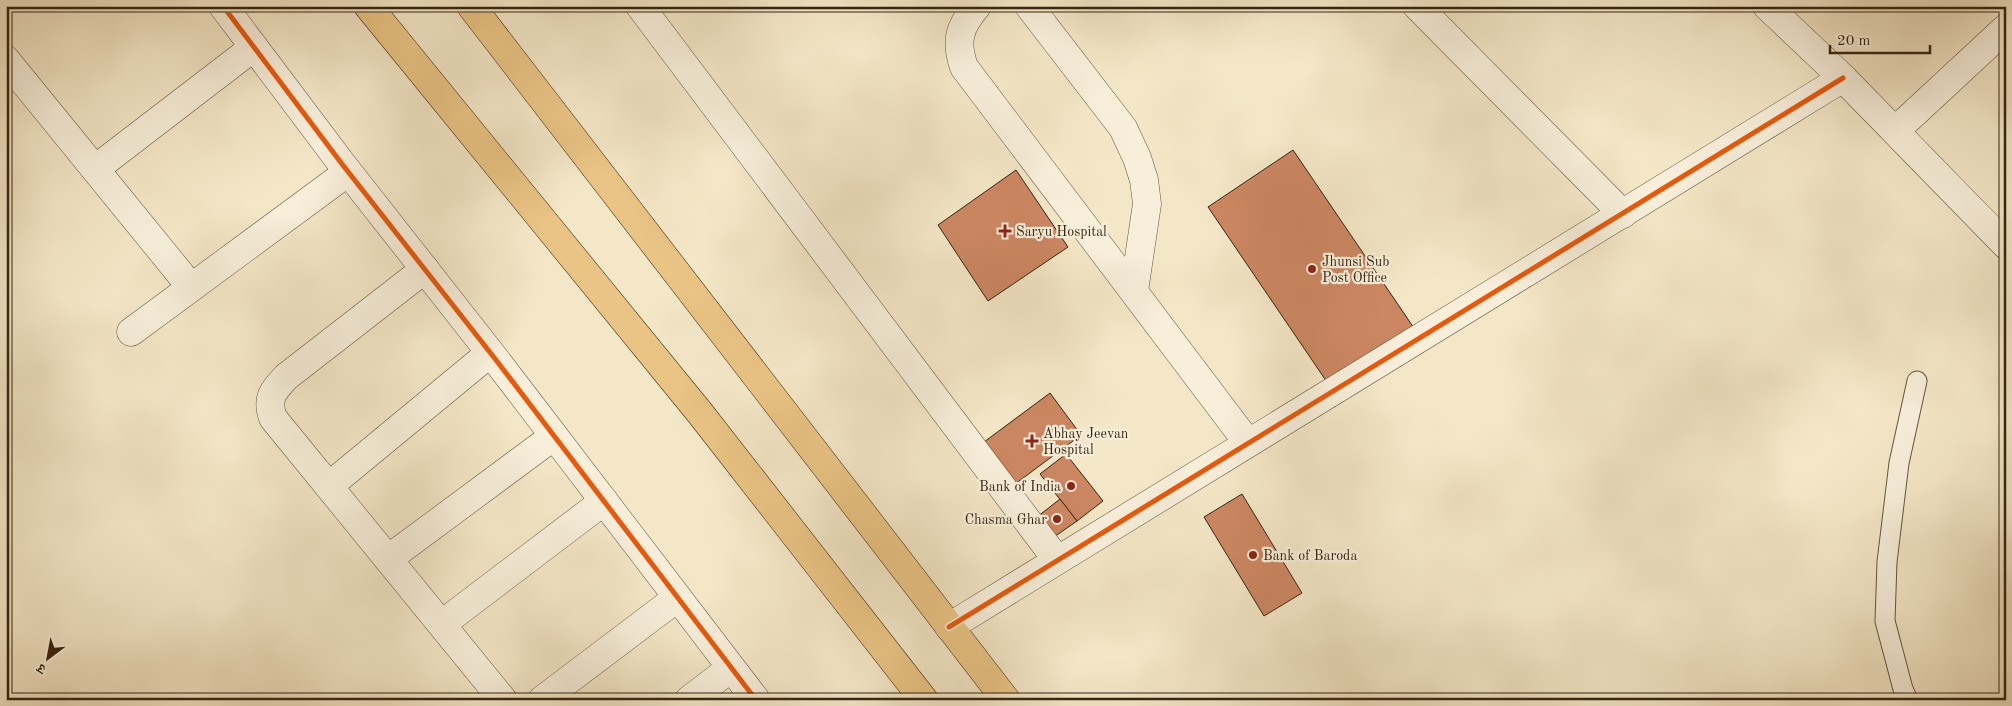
<svg xmlns="http://www.w3.org/2000/svg" width="2012" height="706" font-family="'Old Standard TT','Noto Serif Devanagari',serif">
  <style>
    .building { fill: #cc8762; stroke: #352411 }
    .lines { fill: none; stroke-linecap: round; stroke-linejoin: round }
    .lane-casing { stroke: #65553e; stroke-width: 21 }
    .street-casing { stroke: #65553e; stroke-width: 29 }
    .highway-casing { stroke: #352411; stroke-width: 29 }
    .lane { stroke: #f8efdb; stroke-width: 19 }
    .street { stroke: #f8efdb; stroke-width: 28 }
    .highway { stroke: #eac484; stroke-width: 28 }
    .cycleway-casing { stroke: #f8efdb; stroke-width: 8 }
    .cycleway { stroke: #e8590c; stroke-width: 5 }
    .poi-dot { fill: #8f2418; stroke: #f8efdb; stroke-width: 2 }
    .labels { text-anchor: middle; stroke-width: 4.5; stroke-linejoin: round; paint-order: stroke }
    .poi-label { font-size: 14px; fill: #352411; stroke: #f8efdb; text-anchor: start }
  </style>
  <rect width="100%" height="100%" fill="#f4e7c7"/>
  <filter id="stains"><feTurbulence type="fractalNoise" baseFrequency=".004" numOctaves="4"/><feColorMatrix values="0 0 0 0 .2 0 0 0 0 .09 0 0 0 0 .02 0 0 0 .5 -.17"/></filter>
  <radialGradient id="worn" r=".72"><stop offset=".6" stop-color="#630" stop-opacity="0"/><stop offset="1" stop-color="#630" stop-opacity=".3"/></radialGradient>
  <!-- building -->
  <g class="building">
    <path d="M 1293,150 L 1416,331 L 1331,388 L 1208,207 Z"/>
    <path d="M 1016,170 L 1068,247 L 988,301 L 938,225 Z"/>
    <path d="M 1050,393 L 1081,435 L 1011,487 L 980,445 Z"/>
    <path d="M 1066,454 L 1103,501 L 1077,521 L 1040,474 Z"/>
    <path d="M 1242,494 L 1302,593 L 1264,616 L 1204,517 Z"/>
    <path d="M 1060,499 L 1077,521 L 1054,537 L 1037,517 Z"/>
  </g>
  <g class="lines">
    <defs>
      <path id="lane" d="M 1908,700 L 1903,689 L 1885,621 L 1887,562 L 1899,463 L 1917,381"/>
      <g id="street">
        <path d="M 223,6 L 342,164 L 496,360 L 756,700"/>
        <path d="M 640,6 L 1057,560"/>
        <path d="M 977,6 C 959,27 955,41 964,67 L 1248,443"/>
        <path d="M 1029,6 L 1123,128 L 1137,158 L 1144,180 L 1147,204 L 1134,291"/>
        <path d="M 1417,6 L 1623,214"/>
        <path d="M 1767,6 L 1843,78 L 2006,245"/>
        <path d="M 6,60 L 191,287"/>
        <path d="M 1895,131 L 2006,28"/>
        <path d="M 95,169 L 254,47"/>
        <path d="M 425,269 L 286,377 C 273,391 266,398 273,418 L 503,700"/>
        <path d="M 131,332 L 348,172"/>
        <path d="M 329,486 L 490,353"/>
        <path d="M 388,559 L 554,436"/>
        <path d="M 442,624 L 604,501"/>
        <path d="M 949,627 L 1843,78"/>
        <path d="M 542,700 L 677,598"/>
        <path d="M 689,700 L 731,668"/>
      </g>
      <g id="highway">
        <path d="M 368,6 L 700,413 L 924,700"/>
        <path d="M 471,6 L 1006,700"/>
      </g>
    </defs>
    <!-- lane casing -->
    <use href="#lane" class="lane-casing"/>
    <!-- street casing -->
    <use href="#street" class="street-casing"/>
    <!-- highway casing -->
    <use href="#highway" class="highway-casing"/>
    <!-- lane -->
    <use href="#lane" class="lane"/>
    <!-- street -->
    <use href="#street" class="street"/>
    <!-- highway -->
    <use href="#highway" class="highway"/>
    <defs>
      <g id="cycleway">
        <path d="M 223,6 L 342,164 L 496,360 L 756,700"/>
        <path d="M 949,627 L 1843,78"/>
      </g>
    </defs>
    <!-- cycleway casing -->
    <use href="#cycleway" class="cycleway-casing"/>
    <!-- cycleway -->
    <use href="#cycleway" class="cycleway"/>
  </g>
  <!-- markers -->
  <g class="poi-dot">
    <path d="M1002.5 223.5h5v5h5v5h-5v5h-5v-5h-5v-5h5z"/>
    <circle cx="1312" cy="269" r="5"/>
    <path d="M1029.5 433.5h5v5h5v5h-5v5h-5v-5h-5v-5h5z"/>
    <circle cx="1071" cy="486" r="5"/>
    <circle cx="1057" cy="519" r="5"/>
    <circle cx="1253" cy="555" r="5"/>
  </g>
  <g class="labels">
    <!-- poi labels -->
    <g class="poi-label">
      <text x="1016" y="236">Saryu Hospital</text>
      <text x="1322" y="266">Jhunsi Sub<tspan x="1322" dy="16">Post Office</tspan></text>
      <text x="1043" y="438">Abhay Jeevan<tspan x="1043" dy="16">Hospital</tspan></text>
      <text x="1061" y="491" text-anchor="end">Bank of India</text>
      <text x="1047" y="524" text-anchor="end">Chasma Ghar</text>
      <text x="1263" y="560">Bank of Baroda</text>
    </g>
  </g>
  <!-- margin -->
  <rect width="2012" height="706" fill="none" stroke="#f4e7c7" stroke-width="25"/>
  <rect x="8" y="8" width="1997" height="691" fill="none" stroke="#352411" stroke-width="2.5"/>
  <rect x="12" y="12" width="1987" height="681" fill="none" stroke="#352411"/>
  <!-- north arrow -->
  <g transform="translate(48 658) rotate(212)" stroke="#f8efdb" stroke-width="4" paint-order="stroke">
  <path d="M0-4L9 19L0 12L-9 19Z" fill="#352411"/>
  <text y="-8" font-size="14" font-weight="bold" text-anchor="middle" fill="#352411">उ</text>
  </g>
  <!-- scale -->
  <path d="M1830 45v8h100v-8" fill="none" stroke="#352411" stroke-width="2.5"/>
  <text x="1837" y="45" font-size="15" fill="#352411" stroke="#f8efdb" stroke-width="4" paint-order="stroke">20 m</text>
  <rect width="100%" height="100%" filter="url(#stains)"/>
  <rect width="100%" height="100%" fill="url(#worn)"/>
</svg>
